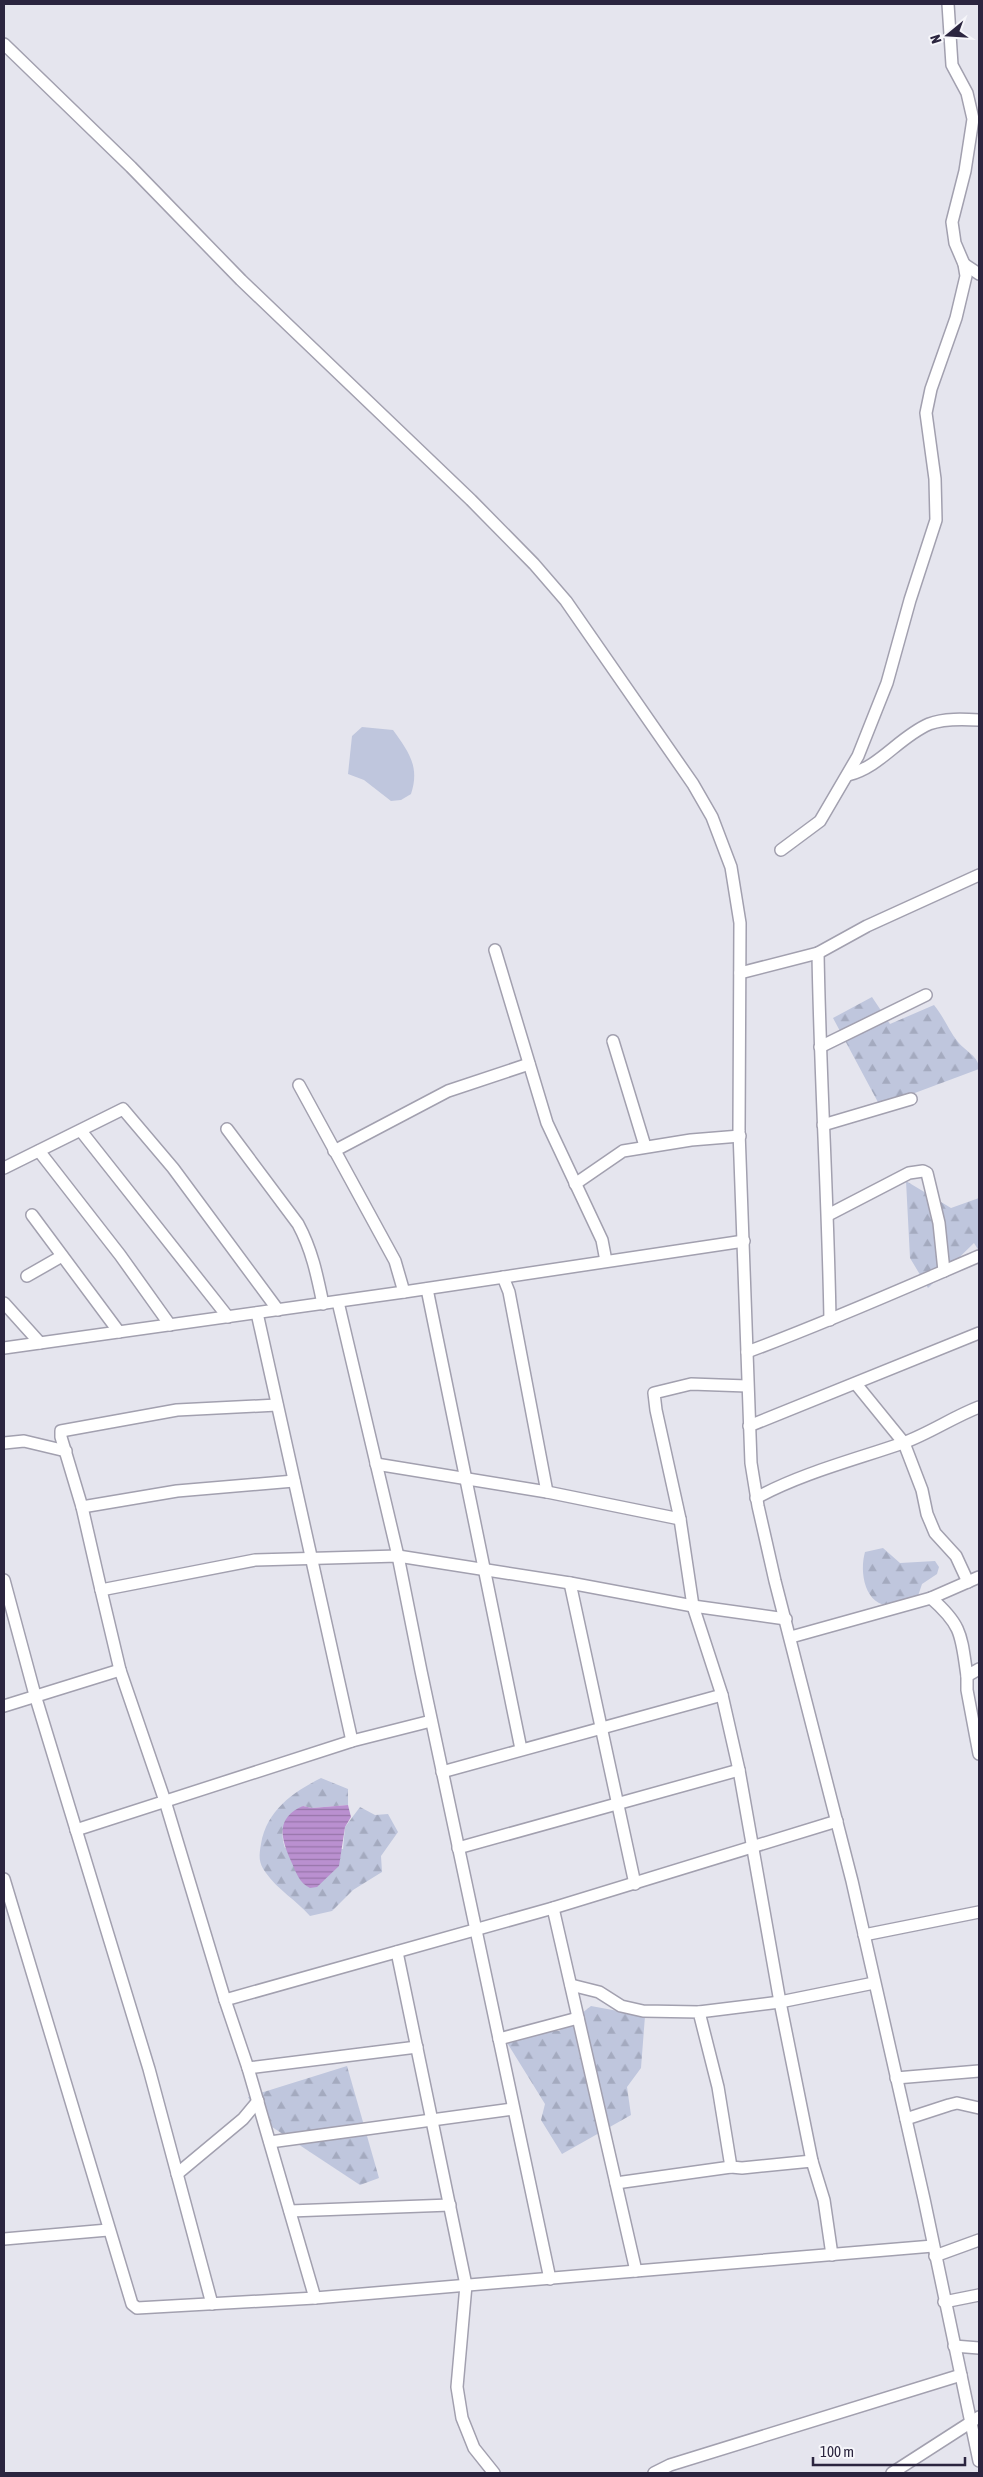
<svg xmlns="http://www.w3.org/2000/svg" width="983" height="2477" font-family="'Asap Condensed',sans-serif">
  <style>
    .green { fill: #bfc6dd }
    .forest { fill: url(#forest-firs) }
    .water { fill: url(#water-rules) }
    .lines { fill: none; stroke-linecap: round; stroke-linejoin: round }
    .street-casing { stroke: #a2a0af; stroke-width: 14 }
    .street { stroke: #fff; stroke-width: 11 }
  </style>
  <defs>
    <pattern id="forest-firs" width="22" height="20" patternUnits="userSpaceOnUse" patternTransform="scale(1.25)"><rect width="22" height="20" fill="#bfc6dd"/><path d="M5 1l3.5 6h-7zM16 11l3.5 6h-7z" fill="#a4aabf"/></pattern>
    <pattern id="water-rules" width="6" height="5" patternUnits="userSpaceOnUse" patternTransform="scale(1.25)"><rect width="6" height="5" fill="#ba90d0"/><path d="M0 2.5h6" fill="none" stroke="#9775aa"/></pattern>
  </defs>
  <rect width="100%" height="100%" fill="#e5e5ee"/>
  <!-- green -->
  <path class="green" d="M 362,727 L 393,730 C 409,752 420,767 411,794 L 401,800 L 391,801 L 364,780 L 348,774 L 352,736 Z"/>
  <!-- forest -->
  <g class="forest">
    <path d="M 872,997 L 890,1024 L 934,1005 C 944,1017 949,1031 958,1042 C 966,1052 979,1056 979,1069 L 880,1106 L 833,1018 Z"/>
    <path d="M 906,1181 L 951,1208 L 979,1198 L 979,1251 L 974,1243 L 928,1288 L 910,1258 Z"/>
    <path d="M 883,1548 L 900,1563 L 935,1561 L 939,1567 L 937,1574 L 922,1584 L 917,1599 C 909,1601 901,1605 894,1606 C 865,1608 859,1573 865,1552 Z"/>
    <path d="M 321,1778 L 348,1789 L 348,1805 L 312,1808 L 303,1806 C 287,1821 278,1824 285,1848 L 343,1849 L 345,1827 L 360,1807 L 375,1815 L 388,1814 L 398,1832 L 381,1856 L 382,1872 L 353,1890 L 332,1911 L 310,1916 C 296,1900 278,1890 266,1873 C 258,1863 259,1855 261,1844 C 267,1810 292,1793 321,1778 Z"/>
    <path d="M 591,2006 L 645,2016 L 641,2068 L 627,2087 L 631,2115 L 562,2154 L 541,2120 L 545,2104 L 506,2041 L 536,2029 L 559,2031 Z"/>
    <path d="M 347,2066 L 379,2178 L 360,2185 L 260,2119 L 248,2097 Z"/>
  </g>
  <!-- water -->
  <path class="water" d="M 348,1805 L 351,1817 L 345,1827 L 339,1866 L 317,1887 L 310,1888 C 299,1883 296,1872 291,1861 C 281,1838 275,1818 303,1806 L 312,1808 Z"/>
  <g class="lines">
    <defs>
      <g id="street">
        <path d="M 4,44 L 131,167 L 241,280 L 471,500 L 534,564 L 566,601 L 693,784 L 712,817 L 731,867 L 740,923 L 739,1131 L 751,1463 L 758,1506 L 775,1581 L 852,1881 L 924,2199 L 979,2461"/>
        <path d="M 964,264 L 979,274"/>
        <path d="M 848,775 C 880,767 899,737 929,724 C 944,718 964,719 979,720"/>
        <path d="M 781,850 L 820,821 L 858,756 L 887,683 L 910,600 L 936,520 L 935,479 L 926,413 L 931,389 L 956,318 L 966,276 L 964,264 L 955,243 L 952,222 L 965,171 L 973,119 L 967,93 L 952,65 L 948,4"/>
        <path d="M 495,950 L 547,1123 L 602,1240 L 606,1261"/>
        <path d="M 818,953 L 867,926 L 979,875"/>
        <path d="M 740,973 L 818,953 C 820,1076 828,1198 830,1320"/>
        <path d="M 613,1041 L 645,1146"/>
        <path d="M 820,1047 L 926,995"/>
        <path d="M 299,1085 L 395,1261 L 404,1292"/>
        <path d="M 823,1125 L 911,1099"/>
        <path d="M 227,1129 L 298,1224 C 312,1250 317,1275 323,1304"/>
        <path d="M 81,1131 L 228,1317"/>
        <path d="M 39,1151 L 120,1255 L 170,1325"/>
        <path d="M 334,1151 L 448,1091 L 529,1064"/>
        <path d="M 4,1168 L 123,1109 L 173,1168 L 278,1310"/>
        <path d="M 575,1184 L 623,1151 L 691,1140 L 740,1136"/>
        <path d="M 32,1215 L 119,1332"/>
        <path d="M 828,1215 L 909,1173 L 923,1171 L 927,1173 L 939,1223 L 944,1271"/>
        <path d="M 27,1276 L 62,1256"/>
        <path d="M 503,1277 L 509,1292 L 547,1492"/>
        <path d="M 427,1289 L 521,1749"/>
        <path d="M 338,1302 L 398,1556 L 421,1671 L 550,2279"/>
        <path d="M 4,1303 L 40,1343"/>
        <path d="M 257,1313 L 352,1741"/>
        <path d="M 4,1348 L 404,1292 L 744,1241"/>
        <path d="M 747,1352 C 826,1323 902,1289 979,1256"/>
        <path d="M 856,1384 L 904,1443 L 922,1490 L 927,1514 L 935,1533 L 956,1556 L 968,1582"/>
        <path d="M 747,1386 L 691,1384 L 654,1393 L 656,1410 L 680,1519 L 693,1606 L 722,1695 L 739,1770 L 780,2002 L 812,2161"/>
        <path d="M 749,1426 L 979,1333"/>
        <path d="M 4,1443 L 24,1441 L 66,1451"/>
        <path d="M 376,1464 L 547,1492 L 680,1519"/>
        <path d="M 756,1498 C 802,1473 854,1460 903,1443 C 930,1433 953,1417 979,1407"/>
        <path d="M 82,1507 L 177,1491 L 294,1481"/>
        <path d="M 4,1580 L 35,1695 L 149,2069 L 212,2304"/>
        <path d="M 570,1583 L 635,1884"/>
        <path d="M 101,1590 L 82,1507 L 61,1437 L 61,1431 L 177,1410 L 277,1405"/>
        <path d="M 931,1598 L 979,1577"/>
        <path d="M 791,1637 L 931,1598 C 963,1626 961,1636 967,1676 L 979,1669"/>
        <path d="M 967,1676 L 967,1690 L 979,1754"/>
        <path d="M 4,1706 L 120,1670"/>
        <path d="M 442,1772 L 722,1695"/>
        <path d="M 76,1830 L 352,1741 L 431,1721"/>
        <path d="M 458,1848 L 739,1770"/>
        <path d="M 4,1879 L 132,2304 L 137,2308 L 315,2298 L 933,2246"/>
        <path d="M 553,1908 L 636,2271"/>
        <path d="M 864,1935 L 979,1912"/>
        <path d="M 397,1952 L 466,2285 L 457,2387 L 462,2418 L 474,2448 L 494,2473"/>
        <path d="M 571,1985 L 599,1992 L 621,2006 L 643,2011 L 699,2012 L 718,2087 L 731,2167 L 742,2168 L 812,2161 L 824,2200 L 832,2255"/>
        <path d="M 225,2000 L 553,1908 L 837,1821"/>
        <path d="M 699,2012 L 780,2002 L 874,1983"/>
        <path d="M 499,2039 L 578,2018"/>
        <path d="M 248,2068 L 417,2047"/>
        <path d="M 896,2078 L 979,2071"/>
        <path d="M 906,2119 L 949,2105 L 957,2103 L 979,2108"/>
        <path d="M 270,2142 L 513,2109"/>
        <path d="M 177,2174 L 243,2119 L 258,2101"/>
        <path d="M 616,2183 L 731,2167"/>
        <path d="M 290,2211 L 450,2205"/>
        <path d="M 4,2239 L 108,2230"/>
        <path d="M 935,2256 L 979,2240"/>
        <path d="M 315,2298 L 248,2068 L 225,2000 L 165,1801 L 120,1670 L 101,1590 L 255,1560 L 398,1556 L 570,1583 L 693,1606 L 786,1619"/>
        <path d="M 944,2302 L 979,2295"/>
        <path d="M 954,2346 L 979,2348"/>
        <path d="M 654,2473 L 670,2465 L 961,2375"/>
        <path d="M 892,2473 L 979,2417"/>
      </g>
    </defs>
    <!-- street casing -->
    <use href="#street" class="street-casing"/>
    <!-- street -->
    <use href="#street" class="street"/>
  </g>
  <!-- border -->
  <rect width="983" height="2477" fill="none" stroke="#2b253f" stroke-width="10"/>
  <!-- north arrow -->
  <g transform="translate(948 35) rotate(252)" stroke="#f6f6fa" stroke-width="4" paint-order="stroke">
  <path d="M0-4L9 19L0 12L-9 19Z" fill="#2b253f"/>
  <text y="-8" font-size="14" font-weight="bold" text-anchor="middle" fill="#2b253f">N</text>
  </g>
  <!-- scale -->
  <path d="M813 2457v8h152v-8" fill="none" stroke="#2b253f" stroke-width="2.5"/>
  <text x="820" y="2457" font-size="15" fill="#2b253f" stroke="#f6f6fa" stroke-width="4" paint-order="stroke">100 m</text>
</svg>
